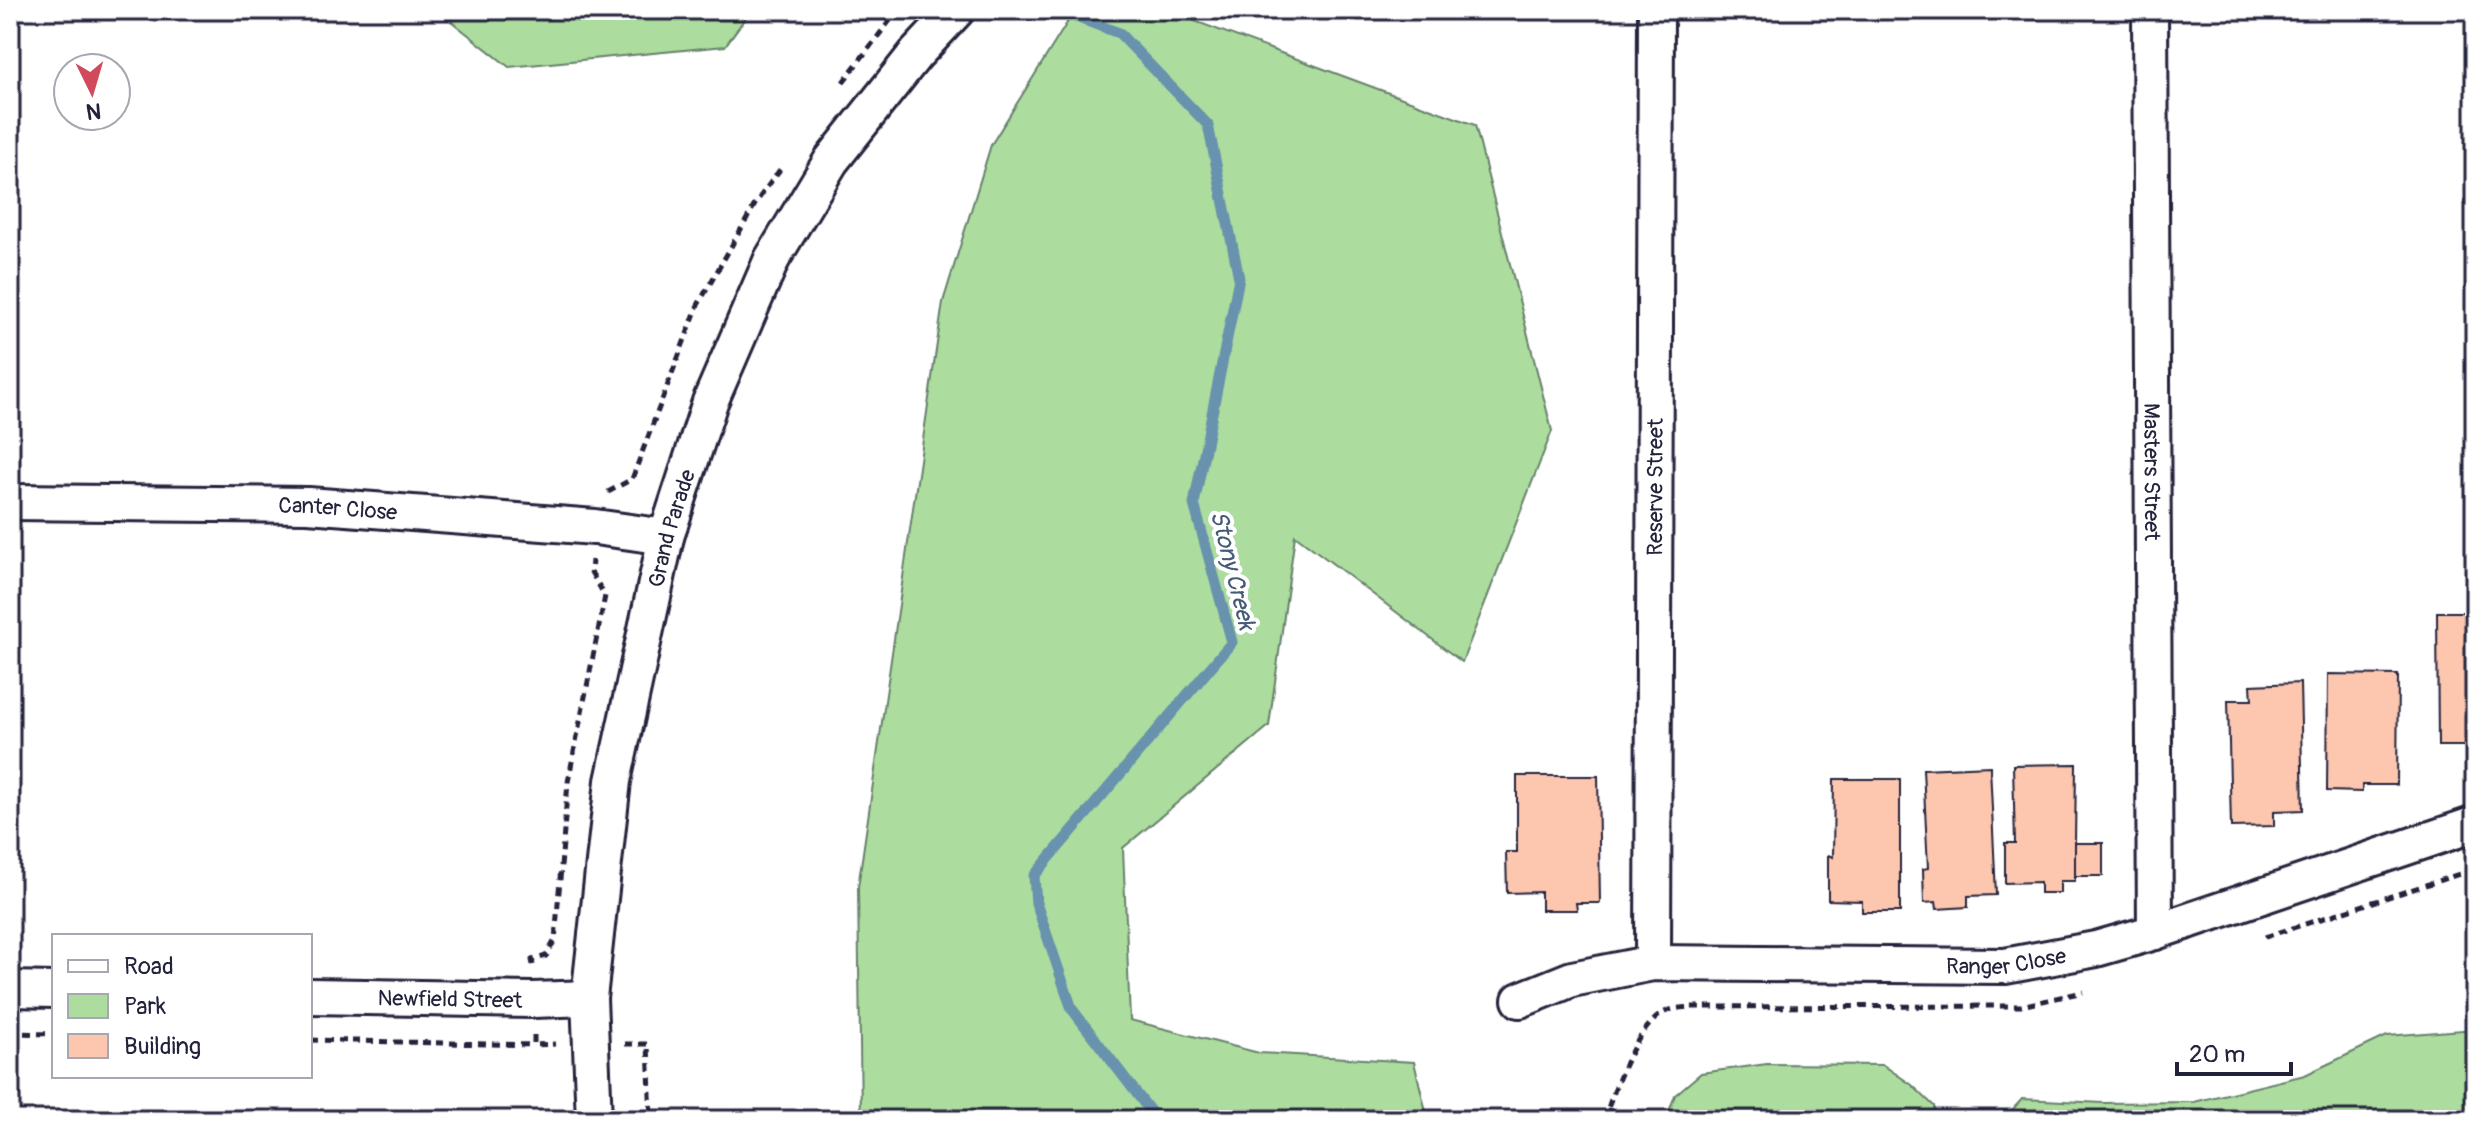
<svg xmlns="http://www.w3.org/2000/svg" width="2485" height="1130" font-family="Pangolin,sans-serif">
  <style>
    .green { fill: #acdd9e; stroke: #67806c; stroke-width: 2 }
    .lines { fill: none; stroke-linecap: round; stroke-linejoin: round }
    .stream { stroke: #6892ad; stroke-width: 11 }
    .building { fill: #fdc6af; stroke: #22223b; stroke-width: 2 }
    .minor-casing { stroke: #22223b; stroke-width: 40 }
    .path { stroke: #22223b; stroke-width: 5; stroke-dasharray: 8 6; stroke-linecap: butt }
    .minor { stroke: #fff; stroke-width: 34 }
    .labels { text-anchor: middle; stroke-width: 8; stroke-linejoin: round; paint-order: stroke }
    .street-label { font-size: 22px; fill: #22223b; stroke: #fff }
    .water-label { font-size: 24px; font-style: italic; fill: #455a74; stroke: #fff }
  </style>
  <rect width="100%" height="100%" fill="#fff"/>
  <filter id="ink" filterUnits="userSpaceOnUse"><feTurbulence type="fractalNoise" baseFrequency=".0125" numOctaves="2"/><feDisplacementMap in="SourceGraphic" scale="16" xChannelSelector="R" yChannelSelector="G"/><feConvolveMatrix kernelMatrix="1 2 1 2 8 2 1 2 1" color-interpolation-filters="sRGB"/></filter>
  <g filter="url(#ink)">
    <!-- green -->
    <g class="green">
      <path d="M 437,10 L 751,10 L 725,46 L 509,67 Z"/>
      <path d="M 1075,10 L 1165,10 L 1475,125 L 1552,431 L 1462,662 L 1295,535 L 1269,726 L 1123,848 L 1130,1020 L 1259,1053 L 1414,1062 L 1428,1120 L 861,1120 L 858,887 L 943,302 L 991,145 Z"/>
      <path d="M 2475,1029 L 2475,1120 L 2003,1120 L 2022,1099 L 2103,1103 L 2194,1102 L 2305,1075 L 2387,1036 Z"/>
      <path d="M 1767,1064 L 1883,1065 L 1912,1085 L 1934,1106 L 1937,1120 L 1666,1120 L 1675,1095 L 1701,1073 Z"/>
    </g>
    <g class="lines">
      <!-- stream -->
      <path class="stream" d="M 1058,10 L 1119,33 L 1208,125 L 1239,278 L 1194,504 L 1232,642 L 1034,876 L 1036,903 L 1072,1009 L 1157,1120"/>
    </g>
    <!-- building -->
    <g class="building">
      <path d="M 2437,612 L 2475,612 L 2475,755 L 2473,755 L 2472,746 L 2438,746 Z"/>
      <path d="M 2328,674 L 2398,675 L 2397,785 L 2362,785 L 2362,792 L 2327,791 Z"/>
      <path d="M 2300,683 L 2303,810 L 2274,811 L 2274,826 L 2231,827 L 2228,700 L 2252,700 L 2251,685 Z"/>
      <path d="M 2076,764 L 2075,843 L 2103,843 L 2103,876 L 2075,876 L 2075,881 L 2060,881 L 2060,893 L 2040,893 L 2040,882 L 2005,883 L 2005,843 L 2015,843 L 2013,765 Z"/>
      <path d="M 1990,766 L 1996,895 L 1968,896 L 1968,907 L 1937,909 L 1936,902 L 1924,903 L 1923,869 L 1928,868 L 1923,769 Z"/>
      <path d="M 1517,776 L 1598,776 L 1600,903 L 1576,903 L 1577,910 L 1541,910 L 1541,892 L 1507,893 L 1506,852 L 1517,852 Z"/>
      <path d="M 1834,779 L 1900,779 L 1900,912 L 1862,912 L 1862,901 L 1828,900 L 1828,855 L 1833,857 Z"/>
      <rect x="2075" y="843" width="28" height="33"/>
    </g>
    <g class="lines">
      <defs>
        <g id="minor">
          <path id="s1" d="M 2150,10 L 2155,932"/>
          <path id="s2" d="M 10,502 L 308,505 L 595,527 L 666,537"/>
          <path id="s3" d="M 1653,963 L 1656,10"/>
          <path d="M 10,989 L 54,990"/>
          <path id="s4" d="M 310,996 L 533,1000 L 589,998"/>
          <path id="s5" d="M 1520,1000 L 1572,979 L 1653,963 L 2005,966 L 2096,949 L 2155,932 L 2475,824"/>
          <path id="s6" d="M 594,1120 L 589,998 L 613,781 L 666,537 L 710,402 L 772,259 L 831,161 L 915,55 L 957,10"/>
        </g>
      </defs>
      <!-- minor casing -->
      <use href="#minor" class="minor-casing"/>
      <!-- path -->
      <g class="path">
        <path d="M 843,82 L 898,10"/>
        <path d="M 608,492 L 632,479 L 698,305 L 757,201 L 781,168"/>
        <path d="M 2265,937 L 2475,869"/>
        <path d="M 533,965 L 532,960 L 546,956 L 555,940 L 568,782 L 605,596 L 591,572 L 592,560"/>
        <path d="M 10,1033 L 54,1034"/>
        <path d="M 534,1035 L 534,1045 L 555,1044"/>
        <path d="M 310,1040 L 534,1045"/>
        <path d="M 625,1044 L 648,1044 L 651,1120"/>
        <path d="M 1607,1110 L 1638,1120"/>
        <path d="M 1604,1120 C 1614,1090 1635,1027 1665,1012 C 1672,1008 1682,1008 1690,1007 L 2021,1006 L 2083,992"/>
      </g>
      <!-- minor -->
      <use href="#minor" class="minor"/>
    </g>
  </g>
  <g class="labels">
    <!-- street labels -->
    <g class="street-label">
      <text dy="8" stroke="none"><textPath href="#s1" startOffset="462">Masters Street</textPath></text>
      <text dy="8" stroke="none"><textPath href="#s3" startOffset="476">Reserve Street</textPath></text>
      <text dy="8" stroke="none"><textPath href="#s2" startOffset="328">Canter Close</textPath></text>
      <text dy="8" stroke="none"><textPath href="#s6" startOffset="600">Grand Parade</textPath></text>
      <text dy="8" stroke="none"><textPath href="#s5" startOffset="492">Ranger Close</textPath></text>
      <text dy="8" stroke="none"><textPath href="#s4" startOffset="140">Newfield Street</textPath></text>
    </g>
    <!-- water labels -->
    <g class="water-label">
      <text transform="translate(1233 570) rotate(76)" y="8">Stony Creek</text>
    </g>
  </g>
  <!-- margin -->
  <rect width="2485" height="1130" fill="none" stroke="#fff" stroke-width="40"/>
  <rect x="20" y="20" width="2445" height="1090" fill="none" stroke="#22223b" stroke-width="3" filter="url(#ink)"/>
  <!-- legend -->
  <rect x="52" y="934" width="260" height="144" fill="#ffffff" stroke="#a7a7b1" stroke-width="2"/>
  <rect x="68" y="960" width="40" height="12" fill="#ffffff" stroke="#a7a7b1" stroke-width="2"/>
  <text x="124" y="974" font-size="24" fill="#22223b">Road</text>
  <rect x="68" y="994" width="40" height="24" fill="#acdd9e" stroke="#a7a7b1" stroke-width="2"/>
  <text x="124" y="1014" font-size="24" fill="#22223b">Park</text>
  <rect x="68" y="1034" width="40" height="24" fill="#fdc6af" stroke="#a7a7b1" stroke-width="2"/>
  <text x="124" y="1054" font-size="24" fill="#22223b">Building</text>
  <!-- north arrow -->
  <g transform="translate(92 92) rotate(175)"><circle r="38" fill="#ffffff" stroke="#a7a7b1" stroke-width="2"/>
  <path d="M0-6L14 30L0 20L-14 30Z" fill="#d1495b"/>
  <text y="-12" font-size="22" font-weight="bold" text-anchor="middle" fill="#22223b">N</text>
  </g>
  <!-- scale -->
  <path d="M2177 1062v12h114v-12" fill="none" stroke="#22223b" stroke-width="4"/>
  <text x="2189" y="1062" font-size="24" fill="#22223b" stroke="#ffffff" stroke-width="6" paint-order="stroke">20 m</text>
</svg>
